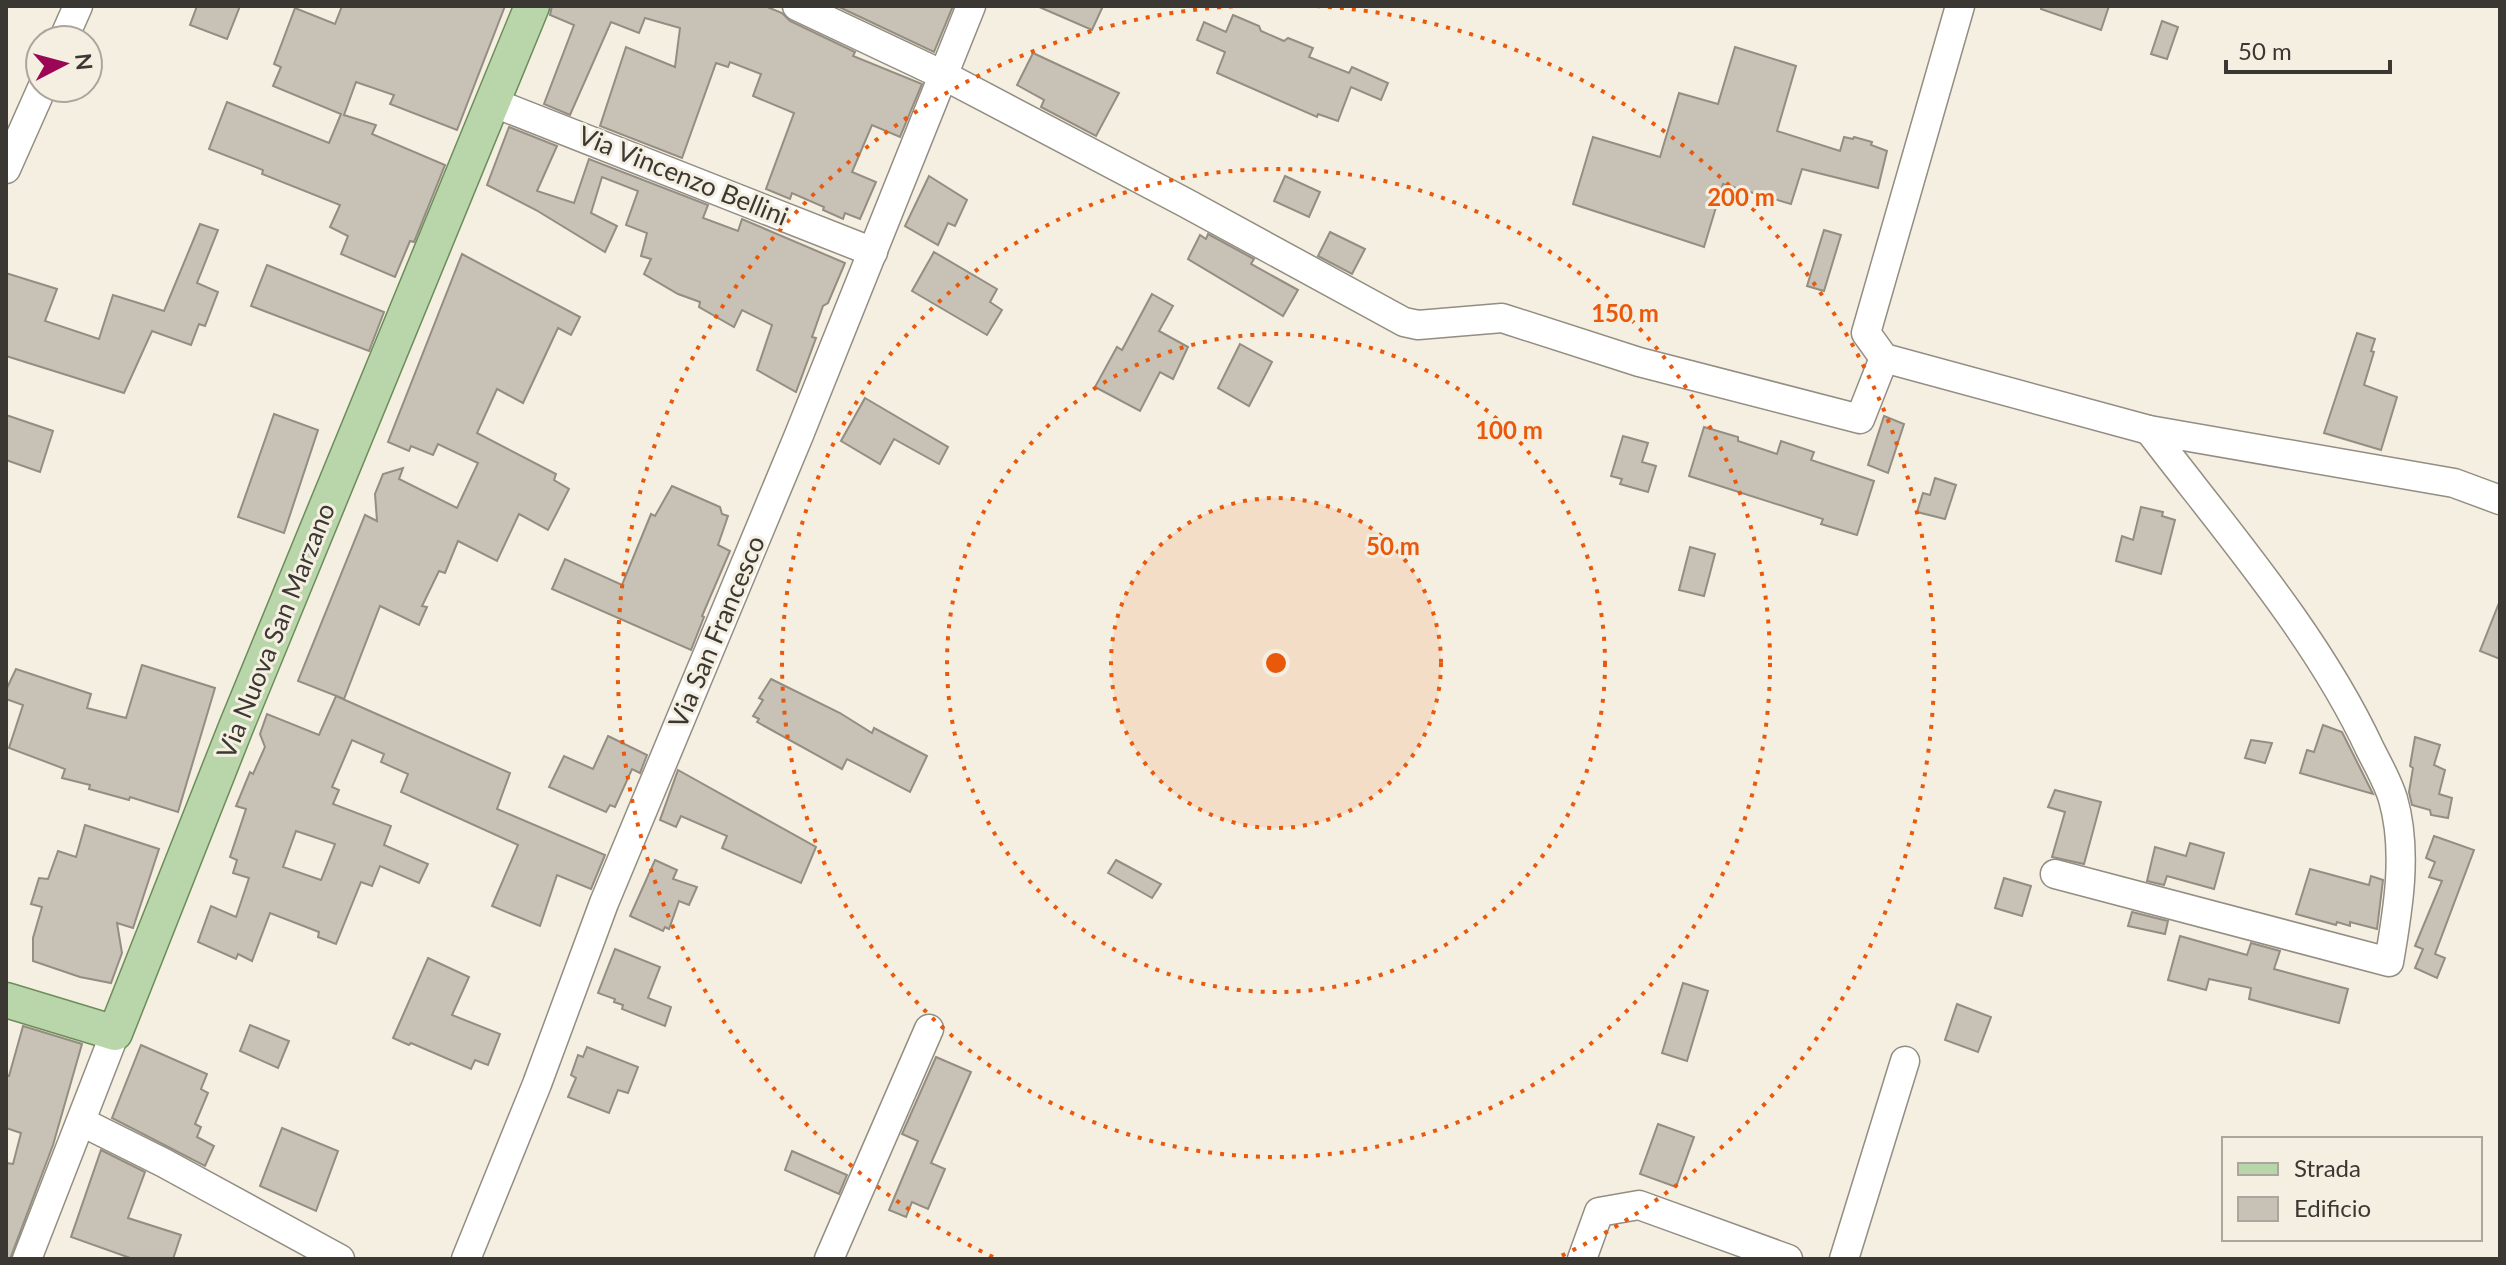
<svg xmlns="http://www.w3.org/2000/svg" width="2506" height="1265" font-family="Lato,sans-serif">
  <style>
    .building { fill: #c8c1b5; stroke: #938d82; stroke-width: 2; fill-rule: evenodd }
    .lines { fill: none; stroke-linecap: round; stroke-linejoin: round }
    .minor-casing { stroke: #938d82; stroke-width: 31 }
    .major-casing { stroke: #6d8c5b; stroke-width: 37 }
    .minor { stroke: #fff; stroke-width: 28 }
    .major { stroke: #b8d6a9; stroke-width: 34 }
    .ring { fill: none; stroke: #e8590c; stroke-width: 4; stroke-dasharray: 4 8 }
    .labels { text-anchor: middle; stroke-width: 6; stroke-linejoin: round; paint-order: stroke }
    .street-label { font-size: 26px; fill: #3b3833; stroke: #f5efe2 }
    .centre { fill: #e8590c; stroke: #f5efe2; stroke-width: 4 }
    .ring-label { font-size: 24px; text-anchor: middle; font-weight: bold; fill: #e8590c; stroke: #f5efe2; stroke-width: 6; stroke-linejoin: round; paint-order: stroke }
  </style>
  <rect width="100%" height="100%" fill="#f5efe2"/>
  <!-- building -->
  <g class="building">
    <path d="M 197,6 L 240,6 L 227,39 L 190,25 Z"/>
    <path d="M 342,6 L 505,6 L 457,130 L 390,104 L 394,95 L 356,82 L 344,115 L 376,125 L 372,134 L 445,165 L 414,242 L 410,241 L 395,277 L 341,254 L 348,236 L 330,227 L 340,205 L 262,174 L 263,170 L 209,149 L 227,102 L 329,143 L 341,114 L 273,86 L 281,67 L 274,64 L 295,8 L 335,24 Z"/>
    <path d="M 552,6 L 765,6 L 782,13 L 790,21 L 855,52 L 853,56 L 922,84 L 900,137 L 872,125 L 852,172 L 876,182 L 860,219 L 845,213 L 843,219 L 823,210 L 824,207 L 792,193 L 790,199 L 766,189 L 794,113 L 753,96 L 761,74 L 730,62 L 728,67 L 716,63 L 682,158 L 600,126 L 626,47 L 675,67 L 680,28 L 645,18 L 639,33 L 611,22 L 570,115 L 544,104 L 574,25 L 550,15 Z"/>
    <path d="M 837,6 L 953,6 L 934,52 Z"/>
    <path d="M 1037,6 L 1103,6 L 1092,30 Z"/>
    <path d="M 2041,6 L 2109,6 L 2101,30 L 2041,9 Z"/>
    <path d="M 1233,15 L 1259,26 L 1261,31 L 1284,41 L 1288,38 L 1313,48 L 1309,57 L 1349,73 L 1352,67 L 1388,83 L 1381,100 L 1351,87 L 1338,121 L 1318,114 L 1317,117 L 1217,73 L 1225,52 L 1197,40 L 1204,22 L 1226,32 Z"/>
    <path d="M 2162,21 L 2178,27 L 2167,59 L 2151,54 Z"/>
    <path d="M 1735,47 L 1796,66 L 1777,131 L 1840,151 L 1844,137 L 1853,139 L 1854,137 L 1872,142 L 1871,145 L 1887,151 L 1878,188 L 1802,169 L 1791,204 L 1723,184 L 1704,247 L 1573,204 L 1593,137 L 1660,157 L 1679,93 L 1718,104 Z"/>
    <path d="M 1033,53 L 1119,93 L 1096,136 L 1041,107 L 1044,100 L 1017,85 Z"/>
    <path d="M 509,127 L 557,146 L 537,191 L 574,203 L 589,159 L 708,205 L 703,218 L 738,231 L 742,219 L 845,263 L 828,303 L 823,306 L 812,337 L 816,338 L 796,392 L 757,370 L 772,325 L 742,310 L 734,327 L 699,307 L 700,302 L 678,294 L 644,274 L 651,259 L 641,256 L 647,233 L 626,225 L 638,191 L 602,177 L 591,213 L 617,226 L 605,252 L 536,210 L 487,185 Z"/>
    <path d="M 929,176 L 967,200 L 955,226 L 948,223 L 938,245 L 905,226 Z"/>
    <path d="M 1285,176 L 1320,192 L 1309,217 L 1274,201 Z"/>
    <path d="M 200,224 L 218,230 L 197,283 L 218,292 L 205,326 L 199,324 L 191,345 L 152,331 L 124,393 L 6,356 L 6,273 L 57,289 L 45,321 L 99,339 L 113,295 L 164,311 Z"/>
    <path d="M 1824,230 L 1841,235 L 1824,291 L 1807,286 Z"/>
    <path d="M 1330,232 L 1365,249 L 1352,274 L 1318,256 Z"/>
    <path d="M 1208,234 L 1254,259 L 1251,264 L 1298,290 L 1283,316 L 1188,259 L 1200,235 L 1206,239 Z"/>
    <path d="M 934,252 L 997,289 L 990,302 L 1002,310 L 987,335 L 912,291 Z"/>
    <path d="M 462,254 L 580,317 L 571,335 L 558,328 L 523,403 L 497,389 L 477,433 L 556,474 L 554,480 L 569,489 L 548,530 L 519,514 L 497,561 L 458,541 L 445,573 L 439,571 L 422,606 L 427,607 L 419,625 L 380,606 L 344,699 L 298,681 L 365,515 L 377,521 L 375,494 L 383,474 L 403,468 L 399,479 L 457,508 L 478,463 L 438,444 L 433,455 L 411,446 L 409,451 L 388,442 Z"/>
    <path d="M 267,265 L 384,312 L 369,351 L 251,306 Z"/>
    <path d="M 1152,294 L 1173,306 L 1159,331 L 1188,347 L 1173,379 L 1160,372 L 1140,411 L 1095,387 L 1117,347 L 1122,350 Z"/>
    <path d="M 2357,333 L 2375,339 L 2371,351 L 2374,352 L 2364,385 L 2397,397 L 2381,450 L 2324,433 Z"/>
    <path d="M 1240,344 L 1272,362 L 1249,406 L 1218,388 Z"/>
    <path d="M 865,398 L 948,447 L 939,464 L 894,439 L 880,464 L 841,441 Z"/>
    <path d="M 274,414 L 318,430 L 284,533 L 238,517 Z"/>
    <path d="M 6,415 L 53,431 L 40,472 L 6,460 Z"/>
    <path d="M 1884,416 L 1904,424 L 1888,473 L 1868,465 Z"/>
    <path d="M 1704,427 L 1738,437 L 1738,441 L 1777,454 L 1781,441 L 1814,452 L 1811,460 L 1874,481 L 1857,535 L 1821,524 L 1823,519 L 1689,476 Z"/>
    <path d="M 1623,436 L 1648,443 L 1642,462 L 1656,466 L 1648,492 L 1620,484 L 1622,479 L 1611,476 Z"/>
    <path d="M 1935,478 L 1956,485 L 1945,519 L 1917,512 L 1923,493 L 1930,495 Z"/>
    <path d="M 672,486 L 720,507 L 722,514 L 728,516 L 718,545 L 730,551 L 702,616 L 704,617 L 691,650 L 552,589 L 565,559 L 622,585 L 651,514 L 655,516 Z"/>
    <path d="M 2141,507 L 2163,512 L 2162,516 L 2175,520 L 2161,574 L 2116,561 L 2122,536 L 2133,540 Z"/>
    <path d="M 1690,547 L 1715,554 L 1704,596 L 1679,590 Z"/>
    <path d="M 2499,603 L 2500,603 L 2500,659 L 2480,651 Z"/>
    <path d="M 142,665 L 215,688 L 178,812 L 130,797 L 129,800 L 89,789 L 90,785 L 62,778 L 65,769 L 9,748 L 23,705 L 6,699 L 6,690 L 16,669 L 91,694 L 87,708 L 126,718 Z"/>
    <path d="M 771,679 L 840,713 L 872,733 L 874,728 L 927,756 L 910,792 L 847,759 L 842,769 L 757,722 L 759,719 L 753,716 L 763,700 L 759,698 Z"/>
    <path d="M 336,696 L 510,773 L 497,809 L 605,855 L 591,889 L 557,875 L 540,926 L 492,906 L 518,845 L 401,792 L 408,774 L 381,762 L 384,754 L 352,740 L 332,787 L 339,790 L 333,804 L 391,826 L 384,845 L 428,864 L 419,883 L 380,866 L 372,886 L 361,882 L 336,944 L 318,937 L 319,932 L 270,913 L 252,961 L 238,954 L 236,959 L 198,942 L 211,906 L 236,917 L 249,878 L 233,873 L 237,860 L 230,857 L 246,809 L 236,806 L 250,772 L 253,774 L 265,747 L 260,734 L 267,714 L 319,735 ZM 296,831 L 335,844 L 321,880 L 283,867 Z"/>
    <path d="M 2323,725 L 2342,732 L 2373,794 L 2300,773 L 2307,750 L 2314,752 Z"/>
    <path d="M 608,736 L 647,755 L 640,773 L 632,769 L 615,807 L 610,805 L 606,812 L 549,787 L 564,756 L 593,769 Z"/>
    <path d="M 2415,737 L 2440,745 L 2434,765 L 2445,770 L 2439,794 L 2452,798 L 2448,818 L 2431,815 L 2430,810 L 2412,805 L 2409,792 L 2413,768 L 2410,766 Z"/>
    <path d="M 2251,740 L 2272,743 L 2265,763 L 2245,758 Z"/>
    <path d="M 678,770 L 816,847 L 801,883 L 722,848 L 727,836 L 681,816 L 676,827 L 660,820 Z"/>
    <path d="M 2055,790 L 2101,802 L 2084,864 L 2052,857 L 2065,812 L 2048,807 Z"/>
    <path d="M 85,825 L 159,849 L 133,928 L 117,923 L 122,953 L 111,983 L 80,977 L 33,961 L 33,938 L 42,907 L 31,904 L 39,878 L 48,879 L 58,851 L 76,857 Z"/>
    <path d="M 2434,836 L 2474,850 L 2435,954 L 2445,958 L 2437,978 L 2415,968 L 2423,949 L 2415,946 L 2442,881 L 2429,877 L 2435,862 L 2426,858 Z"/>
    <path d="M 2190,843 L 2224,853 L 2214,889 L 2167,876 L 2164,885 L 2147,881 L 2155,847 L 2186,856 Z"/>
    <path d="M 655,860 L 677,870 L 673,879 L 697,887 L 689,905 L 679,901 L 669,929 L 665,927 L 663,931 L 630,916 Z"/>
    <path d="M 1116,860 L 1161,884 L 1152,898 L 1108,873 Z"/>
    <path d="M 2310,869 L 2369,885 L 2371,876 L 2383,880 L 2377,929 L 2350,922 L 2350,926 L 2337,922 L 2336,925 L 2296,914 Z"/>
    <path d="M 2004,878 L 2031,886 L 2022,916 L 1995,908 Z"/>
    <path d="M 2132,912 L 2168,921 L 2165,934 L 2128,926 Z"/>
    <path d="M 2180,936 L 2247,955 L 2251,943 L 2280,951 L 2274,969 L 2348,989 L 2339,1023 L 2249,999 L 2251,988 L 2209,979 L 2206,990 L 2168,980 Z"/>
    <path d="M 615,949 L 660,967 L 648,998 L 671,1007 L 665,1026 L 622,1009 L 623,1005 L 614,1002 L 615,999 L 598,993 Z"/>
    <path d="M 428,958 L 469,977 L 452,1015 L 500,1034 L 488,1065 L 475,1060 L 471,1069 L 411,1043 L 409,1045 L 393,1038 Z"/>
    <path d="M 1683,983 L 1708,991 L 1687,1061 L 1662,1053 Z"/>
    <path d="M 1957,1004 L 1991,1017 L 1978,1052 L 1945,1040 Z"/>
    <path d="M 250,1025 L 289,1041 L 278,1068 L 240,1051 Z"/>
    <path d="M 23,1026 L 82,1044 L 53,1145 L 10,1259 L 6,1259 L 6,1163 L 13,1164 L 21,1133 L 6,1128 L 6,1075 L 9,1076 Z"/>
    <path d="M 141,1045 L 207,1074 L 201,1089 L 208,1093 L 195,1124 L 201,1127 L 197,1137 L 214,1146 L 205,1166 L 112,1118 Z"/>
    <path d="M 587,1047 L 638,1067 L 628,1093 L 618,1090 L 609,1113 L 568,1097 L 576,1078 L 571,1075 L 578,1055 L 583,1057 Z"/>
    <path d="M 936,1057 L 971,1072 L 931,1163 L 945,1169 L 928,1209 L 912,1202 L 906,1217 L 889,1210 L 918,1141 L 902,1134 Z"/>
    <path d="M 1658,1124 L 1694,1137 L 1676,1187 L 1640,1174 Z"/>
    <path d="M 282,1128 L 338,1151 L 316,1211 L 260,1186 Z"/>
    <path d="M 101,1150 L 145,1172 L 128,1218 L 181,1235 L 173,1259 L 133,1259 L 71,1237 Z"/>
    <path d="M 792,1151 L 847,1175 L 839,1194 L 785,1170 Z"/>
  </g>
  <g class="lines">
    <defs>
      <g id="minor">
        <path d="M 797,6 L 943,75 L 1186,203 L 1404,322 L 1418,325 L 1502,318 L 1639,362 L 1860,419 L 1884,358"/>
        <path d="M 1960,6 L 1866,333 L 1884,358 L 2149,430 L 2454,483 L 2500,500"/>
        <path d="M 63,40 L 78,6"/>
        <path d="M 492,102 L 873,252"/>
        <path d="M 6,169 L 42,88"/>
        <path d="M 2055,874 L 2389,962 C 2398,910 2408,851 2393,799 C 2388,782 2378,765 2370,749 C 2317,635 2226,531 2149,430"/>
        <path d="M 82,1122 L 164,1163 L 340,1259"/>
        <path d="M 27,1259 L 115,1033"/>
        <path d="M 466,1259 L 537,1084 L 604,903 L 799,435 L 971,6"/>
        <path d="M 829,1259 L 929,1029"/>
        <path d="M 1582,1259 L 1599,1212 L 1639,1205 L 1788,1259"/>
        <path d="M 1844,1259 L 1905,1061"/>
      </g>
      <path id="major" d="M 6,1000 L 115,1033 L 236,727 L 532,6"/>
    </defs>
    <!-- minor casing -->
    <use href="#minor" class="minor-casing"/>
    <!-- major casing -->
    <use href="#major" class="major-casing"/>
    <!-- minor -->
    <use href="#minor" class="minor"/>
    <!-- major -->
    <use href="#major" class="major"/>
  </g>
  <!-- distance rings -->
  <circle cx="1276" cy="663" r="165" fill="#e8590c" fill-opacity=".12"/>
  <g class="ring">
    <circle cx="1276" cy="663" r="165"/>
    <circle cx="1276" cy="663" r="329"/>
    <circle cx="1276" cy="663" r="494"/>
    <path d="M993 1257A658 658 0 0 1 1236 6M1316 6A658 658 0 0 1 1559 1257"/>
  </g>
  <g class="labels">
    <!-- street labels -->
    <g class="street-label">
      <text transform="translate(683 176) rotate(22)" y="9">Via Vincenzo Bellini</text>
      <text transform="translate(276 631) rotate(-68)" y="9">Via Nuova San Marzano</text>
      <text transform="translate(717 632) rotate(-67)" y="9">Via San Francesco</text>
    </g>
  </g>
  <circle cx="1276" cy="663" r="12" class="centre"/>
  <g class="ring-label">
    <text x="1741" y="206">200 m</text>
    <text x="1625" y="322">150 m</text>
    <text x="1509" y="439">100 m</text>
    <text x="1393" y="555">50 m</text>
  </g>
  <!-- border -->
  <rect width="2506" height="1265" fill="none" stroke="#3b3833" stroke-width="16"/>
  <!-- legend -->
  <rect x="2222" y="1137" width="260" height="104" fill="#f5efe2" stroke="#aba69c" stroke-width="2"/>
  <rect x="2238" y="1163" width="40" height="12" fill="#b8d6a9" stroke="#aba69c" stroke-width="2"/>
  <text x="2294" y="1177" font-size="24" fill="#3b3833">Strada</text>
  <rect x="2238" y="1197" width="40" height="24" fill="#c8c1b5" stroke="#aba69c" stroke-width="2"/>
  <text x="2294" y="1217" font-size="24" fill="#3b3833">Edificio</text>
  <!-- north arrow -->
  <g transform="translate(64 64) rotate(84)"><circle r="38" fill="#f5efe2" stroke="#aba69c" stroke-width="2"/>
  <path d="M0-6L14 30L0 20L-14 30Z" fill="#9b0655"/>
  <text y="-12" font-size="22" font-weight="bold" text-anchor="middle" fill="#3b3833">N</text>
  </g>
  <!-- scale -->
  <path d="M2226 60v12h164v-12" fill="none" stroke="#3b3833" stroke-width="4"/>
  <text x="2238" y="60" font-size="24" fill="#3b3833" stroke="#f5efe2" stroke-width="6" paint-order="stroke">50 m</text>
</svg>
